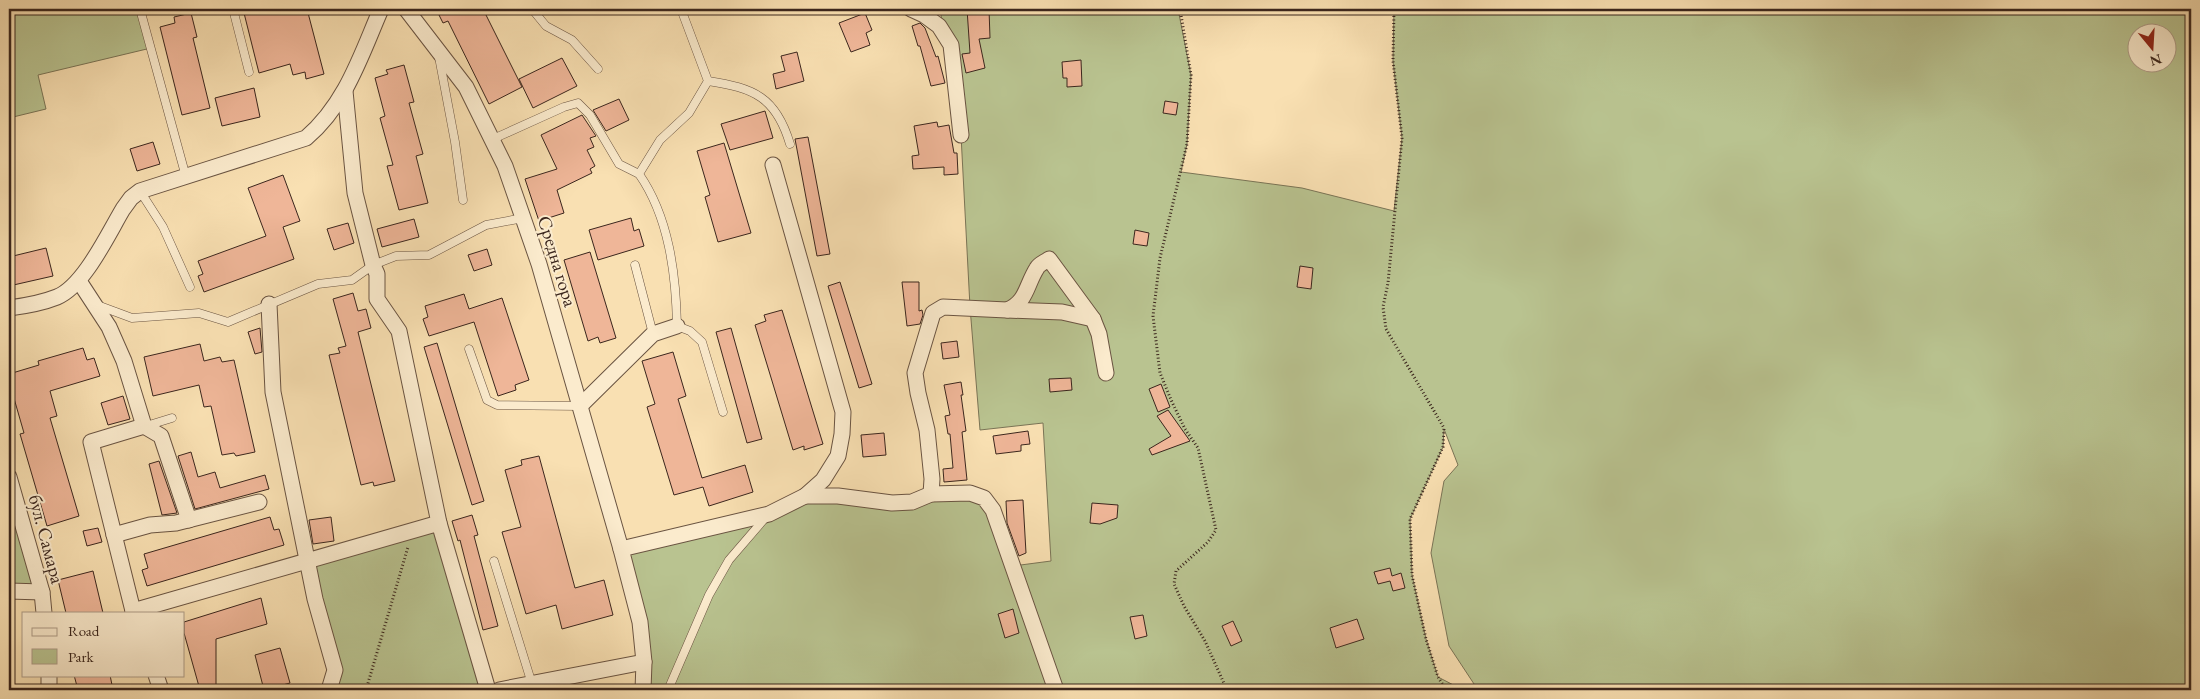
<svg xmlns="http://www.w3.org/2000/svg" width="2200" height="699" font-family="'EB Garamond',serif">
  <style>
    .green { fill: #b9c390; stroke: #7a7456; fill-rule: evenodd }
    .building { fill: #efb698; stroke: #3b261d }
    .lines { fill: none; stroke-linecap: round; stroke-linejoin: round }
    .service-casing { stroke: #6a5442; stroke-width: 9 }
    .minor-casing { stroke: #6a5442; stroke-width: 17 }
    .path { stroke: #3b261d; stroke-width: 3; stroke-dasharray: 1 2.5; stroke-linecap: butt }
    .service { stroke: #fbebcd; stroke-width: 8 }
    .minor { stroke: #fbebcd; stroke-width: 15 }
    .labels { text-anchor: middle; stroke-width: 4; stroke-linejoin: round; paint-order: stroke }
    .street-label { font-size: 19px; fill: #3b261d; stroke: #fbebcd }
  </style>
  <rect width="100%" height="100%" fill="#f9e0b2"/>
  <filter id="stains"><feTurbulence type="fractalNoise" baseFrequency=".004" numOctaves="4"/><feColorMatrix values="0 0 0 0 .2 0 0 0 0 .09 0 0 0 0 .02 0 0 0 .5 -.17"/></filter>
  <radialGradient id="worn" r=".72"><stop offset=".6" stop-color="#630" stop-opacity="0"/><stop offset="1" stop-color="#630" stop-opacity=".3"/></radialGradient>
  <!-- green -->
  <g class="green">
    <path d="M 9,9 L 140,9 L 151,48 L 38,75 L 46,109 L 9,118 Z"/>
    <path d="M 940,9 L 1178,9 L 1191,75 L 1187,144 L 1181,172 L 1302,188 L 1394,211 L 1402,138 L 1393,61 L 1394,9 L 2191,9 L 2191,690 L 1478,690 L 1449,646 L 1431,553 L 1444,481 L 1458,465 L 1444,429 L 1443,447 L 1410,519 L 1412,575 L 1426,639 L 1438,677 L 1463,690 L 643,690 L 644,662 L 621,549 L 805,496 L 984,498 L 1013,566 L 1051,561 L 1043,423 L 980,430 L 970,307 L 961,135 ZM 2138,32 L 2168,32 L 2168,62 L 2138,62 Z"/>
    <path d="M 9,477 L 42,592 L 9,591 Z"/>
    <path d="M 439,523 L 488,690 L 329,690 L 335,670 L 308,560 Z"/>
  </g>
  <!-- building -->
  <g class="building">
    <path d="M 243,9 L 307,9 L 324,74 L 306,79 L 305,72 L 293,75 L 290,64 L 259,73 Z"/>
    <path d="M 436,9 L 483,9 L 522,87 L 489,104 L 448,21 L 443,23 Z"/>
    <path d="M 967,9 L 989,9 L 990,38 L 979,39 L 985,68 L 966,73 L 962,54 L 970,53 Z"/>
    <path d="M 191,13 L 197,37 L 193,38 L 210,108 L 182,115 L 160,27 L 175,23 L 174,17 Z"/>
    <path d="M 865,13 L 872,30 L 866,33 L 870,45 L 851,52 L 839,23 Z"/>
    <path d="M 920,23 L 925,28 L 936,57 L 938,56 L 945,83 L 931,86 L 920,46 L 918,46 L 912,26 Z"/>
    <path d="M 797,52 L 804,81 L 776,89 L 773,74 L 785,71 L 781,56 Z"/>
    <path d="M 562,58 L 577,86 L 533,108 L 519,79 Z"/>
    <path d="M 1081,60 L 1082,86 L 1067,87 L 1067,78 L 1063,78 L 1062,62 Z"/>
    <path d="M 404,65 L 414,102 L 409,103 L 423,154 L 416,156 L 428,203 L 399,210 L 387,166 L 393,165 L 380,118 L 385,116 L 375,78 L 388,74 L 386,70 Z"/>
    <path d="M 254,88 L 260,117 L 222,126 L 215,98 Z"/>
    <path d="M 619,99 L 629,120 L 606,131 L 593,110 Z"/>
    <path d="M 1165,101 L 1178,103 L 1176,115 L 1163,113 Z"/>
    <path d="M 765,111 L 773,138 L 730,150 L 721,124 Z"/>
    <path d="M 582,115 L 596,136 L 590,138 L 594,147 L 587,150 L 595,166 L 590,169 L 592,173 L 557,190 L 564,213 L 539,221 L 525,179 L 557,169 L 541,135 Z"/>
    <path d="M 937,122 L 938,127 L 949,125 L 954,153 L 957,153 L 958,174 L 944,175 L 944,167 L 913,169 L 912,156 L 919,155 L 914,126 Z"/>
    <path d="M 808,137 L 830,254 L 817,256 L 795,139 Z"/>
    <path d="M 153,142 L 160,164 L 137,171 L 130,149 Z"/>
    <path d="M 724,143 L 751,233 L 718,242 L 705,197 L 710,195 L 697,151 Z"/>
    <path d="M 283,175 L 300,221 L 283,227 L 294,259 L 204,292 L 198,276 L 203,274 L 198,261 L 266,236 L 248,188 Z"/>
    <path d="M 631,218 L 634,231 L 639,229 L 644,246 L 598,260 L 589,230 Z"/>
    <path d="M 414,219 L 419,237 L 382,247 L 377,229 Z"/>
    <path d="M 348,223 L 354,243 L 334,250 L 327,229 Z"/>
    <path d="M 1135,230 L 1149,233 L 1147,246 L 1133,244 Z"/>
    <path d="M 46,248 L 53,276 L 9,286 L 9,257 Z"/>
    <path d="M 487,249 L 492,265 L 474,271 L 468,255 Z"/>
    <path d="M 590,252 L 616,338 L 600,343 L 598,337 L 588,341 L 564,260 Z"/>
    <path d="M 1300,266 L 1313,268 L 1311,289 L 1297,287 Z"/>
    <path d="M 840,282 L 872,384 L 859,388 L 828,286 Z"/>
    <path d="M 902,282 L 919,282 L 919,311 L 922,310 L 923,315 L 920,324 L 907,326 Z"/>
    <path d="M 353,293 L 358,311 L 366,309 L 371,328 L 358,332 L 395,481 L 374,486 L 373,482 L 361,485 L 329,355 L 340,353 L 338,348 L 346,346 L 333,299 Z"/>
    <path d="M 464,294 L 469,309 L 502,298 L 529,380 L 515,385 L 516,390 L 498,396 L 474,322 L 429,336 L 423,319 L 428,317 L 425,306 Z"/>
    <path d="M 782,310 L 823,444 L 804,450 L 804,446 L 793,450 L 755,325 L 766,321 L 764,315 Z"/>
    <path d="M 260,328 L 262,352 L 255,354 L 248,332 Z"/>
    <path d="M 731,328 L 762,439 L 747,443 L 716,332 Z"/>
    <path d="M 957,341 L 959,357 L 943,359 L 941,343 Z"/>
    <path d="M 437,343 L 484,501 L 472,505 L 424,347 Z"/>
    <path d="M 200,344 L 204,361 L 220,357 L 222,362 L 234,360 L 255,452 L 236,456 L 234,453 L 222,455 L 211,406 L 204,407 L 199,385 L 153,396 L 144,357 Z"/>
    <path d="M 83,348 L 87,360 L 94,358 L 100,376 L 50,391 L 57,416 L 50,418 L 79,516 L 47,526 L 20,434 L 24,433 L 9,381 L 9,374 L 39,365 L 38,361 Z"/>
    <path d="M 673,352 L 686,396 L 678,399 L 702,478 L 745,465 L 753,492 L 709,506 L 703,487 L 674,495 L 647,407 L 655,404 L 642,361 Z"/>
    <path d="M 1071,378 L 1072,390 L 1050,392 L 1049,379 Z"/>
    <path d="M 961,382 L 963,395 L 961,395 L 966,431 L 962,432 L 967,480 L 944,482 L 943,469 L 953,468 L 950,434 L 948,434 L 945,416 L 950,415 L 944,385 Z"/>
    <path d="M 1161,384 L 1170,407 L 1158,412 L 1149,389 Z"/>
    <path d="M 123,396 L 130,419 L 108,425 L 101,403 Z"/>
    <path d="M 1168,410 L 1190,441 L 1152,455 L 1149,449 L 1171,436 L 1157,416 Z"/>
    <path d="M 1028,431 L 1030,444 L 1021,445 L 1021,451 L 996,454 L 993,436 Z"/>
    <path d="M 884,433 L 886,455 L 863,457 L 861,435 Z"/>
    <path d="M 191,452 L 198,477 L 215,472 L 220,488 L 265,475 L 269,489 L 195,509 L 178,456 Z"/>
    <path d="M 539,456 L 575,588 L 604,580 L 613,615 L 562,629 L 556,605 L 526,614 L 502,532 L 521,527 L 505,470 L 522,465 L 521,460 Z"/>
    <path d="M 159,461 L 177,513 L 162,515 L 149,464 Z"/>
    <path d="M 1023,500 L 1026,553 L 1019,556 L 1007,523 L 1006,501 Z"/>
    <path d="M 1092,503 L 1118,505 L 1117,518 L 1100,524 L 1090,523 Z"/>
    <path d="M 472,515 L 478,535 L 474,536 L 498,626 L 483,630 L 460,540 L 458,541 L 452,521 Z"/>
    <path d="M 270,517 L 274,530 L 279,529 L 284,545 L 147,586 L 142,570 L 148,568 L 144,554 Z"/>
    <path d="M 331,517 L 334,541 L 313,544 L 309,520 Z"/>
    <path d="M 98,528 L 102,542 L 87,546 L 83,531 Z"/>
    <path d="M 1390,568 L 1392,576 L 1401,573 L 1405,588 L 1393,591 L 1390,581 L 1378,584 L 1374,572 Z"/>
    <path d="M 93,571 L 103,613 L 66,613 L 58,580 Z"/>
    <path d="M 261,598 L 267,624 L 216,639 L 216,690 L 200,690 L 184,633 L 184,622 Z"/>
    <path d="M 1013,609 L 1019,633 L 1005,638 L 998,614 Z"/>
    <path d="M 1143,615 L 1147,636 L 1135,639 L 1130,617 Z"/>
    <path d="M 1357,619 L 1364,639 L 1336,648 L 1330,628 Z"/>
    <path d="M 1233,621 L 1242,641 L 1231,646 L 1222,626 Z"/>
    <path d="M 280,648 L 290,683 L 264,690 L 255,655 Z"/>
    <path d="M 74,675 L 110,675 L 113,690 L 78,690 Z"/>
  </g>
  <g class="lines">
    <defs>
      <g id="service">
        <path d="M 140,9 L 186,177"/>
        <path d="M 233,9 L 249,72"/>
        <path d="M 532,9 L 546,26 L 572,40 L 598,69"/>
        <path d="M 681,9 L 708,81 L 689,113 L 660,140 L 639,174 C 669,217 676,274 677,326 L 690,331 L 702,342 L 723,412"/>
        <path d="M 439,57 L 455,142 L 463,200"/>
        <path d="M 708,81 C 754,88 776,97 790,144"/>
        <path d="M 493,139 L 564,107 L 578,103 L 590,115 L 619,164 L 639,174"/>
        <path d="M 140,191 L 163,227 L 190,287"/>
        <path d="M 635,265 L 653,334"/>
        <path d="M 97,305 L 132,318 L 199,313 L 228,322 L 318,284 L 352,280 L 373,265 L 396,256 L 429,255 L 486,225 L 523,218"/>
        <path d="M 469,349 L 487,400 L 497,405 L 580,406"/>
        <path d="M 146,426 L 172,418"/>
        <path d="M 494,561 L 532,684"/>
        <path d="M 668,690 L 709,595 L 729,560 L 766,517"/>
      </g>
      <g id="minor">
        <path d="M 406,9 L 466,87 L 505,166 L 539,264 L 621,549"/>
        <path d="M 911,9 L 924,15 L 939,26 L 951,45 L 961,135"/>
        <path d="M 345,91 L 355,193 L 373,265 L 377,274 L 377,299 L 399,331 L 439,523"/>
        <path d="M 79,281 L 109,327 L 124,361 L 144,426 L 161,436 L 189,520"/>
        <path d="M 269,304 L 273,392 L 315,599 L 335,670 L 329,690"/>
        <path d="M 9,308 C 25,306 42,303 57,297 C 84,286 108,234 123,209 L 131,198 L 140,191 L 306,138 C 346,104 361,55 381,9"/>
        <path d="M 1007,310 L 1062,312 L 1093,319"/>
        <path d="M 580,406 L 653,334 L 677,326"/>
        <path d="M 9,477 L 42,592 L 44,613"/>
        <path d="M 931,494 L 932,479 L 927,430 L 918,393 L 915,373 L 933,313 L 943,307 L 1007,310 C 1027,302 1026,285 1037,268 C 1039,264 1045,262 1049,259 L 1093,319 L 1099,334 L 1106,373"/>
        <path d="M 805,496 L 838,496 L 892,503 L 912,502 L 931,494 L 970,493 L 984,498 L 993,510 L 1056,690"/>
        <path d="M 114,535 L 150,525 L 176,523 L 259,502"/>
        <path d="M 9,591 L 42,592"/>
        <path d="M 133,611 L 91,442 L 144,426"/>
        <path d="M 134,613 L 133,611 L 439,523 L 488,690"/>
        <path d="M 156,675 L 161,690"/>
        <path d="M 49,690 L 49,675"/>
        <path d="M 499,690 L 644,662"/>
        <path d="M 643,690 L 644,662 L 640,622 L 621,549 L 769,514 L 805,496 L 823,480 L 838,456 L 842,434 L 843,412 L 773,165"/>
      </g>
    </defs>
    <!-- service casing -->
    <use href="#service" class="service-casing"/>
    <!-- minor casing -->
    <use href="#minor" class="minor-casing"/>
    <!-- path -->
    <g class="path">
      <path d="M 1180,9 L 1191,75 L 1187,144 L 1160,258 L 1153,316 L 1160,373 L 1172,402 L 1185,429 L 1198,448 L 1216,530 L 1208,542 L 1176,571 L 1174,584 L 1184,606 L 1205,641 L 1227,690"/>
      <path d="M 1394,9 L 1393,61 L 1402,138 L 1388,283 L 1383,307 L 1386,329 L 1444,428 L 1443,447 L 1410,519 L 1412,575 L 1426,639 L 1438,677 L 1446,690"/>
      <path d="M 366,690 L 408,547"/>
    </g>
    <!-- service -->
    <use href="#service" class="service"/>
    <!-- minor -->
    <use href="#minor" class="minor"/>
  </g>
  <g class="labels">
    <!-- street labels -->
    <g class="street-label">
      <text transform="translate(558 261) rotate(73)" y="7">Средна гора</text>
      <text transform="translate(47 539) rotate(75)" y="7">бул. Самара</text>
    </g>
  </g>
  <!-- margin -->
  <rect width="2200" height="699" fill="none" stroke="#f9e0b2" stroke-width="30"/>
  <rect x="10" y="10" width="2180" height="679" fill="none" stroke="#3b261d" stroke-width="2.5"/>
  <rect x="15" y="15" width="2170" height="669" fill="none" stroke="#3b261d"/>
  <!-- legend -->
  <rect x="22" y="612" width="162" height="65" fill="#fbebcd" stroke="#ae9c87"/>
  <rect x="32" y="628" width="25" height="8" fill="#fbebcd" stroke="#ae9c87"/>
  <text x="68" y="636" font-size="15" fill="#3b261d">Road</text>
  <rect x="32" y="649" width="25" height="15" fill="#b9c390" stroke="#ae9c87"/>
  <text x="68" y="662" font-size="15" fill="#3b261d">Park</text>
  <!-- north arrow -->
  <g transform="translate(2152 48) rotate(162)"><circle r="24" fill="#fbebcd" stroke="#ae9c87"/>
  <path d="M0-4L9 19L0 12L-9 19Z" fill="#8f2418"/>
  <text y="-8" font-size="14" font-weight="bold" text-anchor="middle" fill="#3b261d">N</text>
  </g>
  <rect width="100%" height="100%" filter="url(#stains)"/>
  <rect width="100%" height="100%" fill="url(#worn)"/>
</svg>
